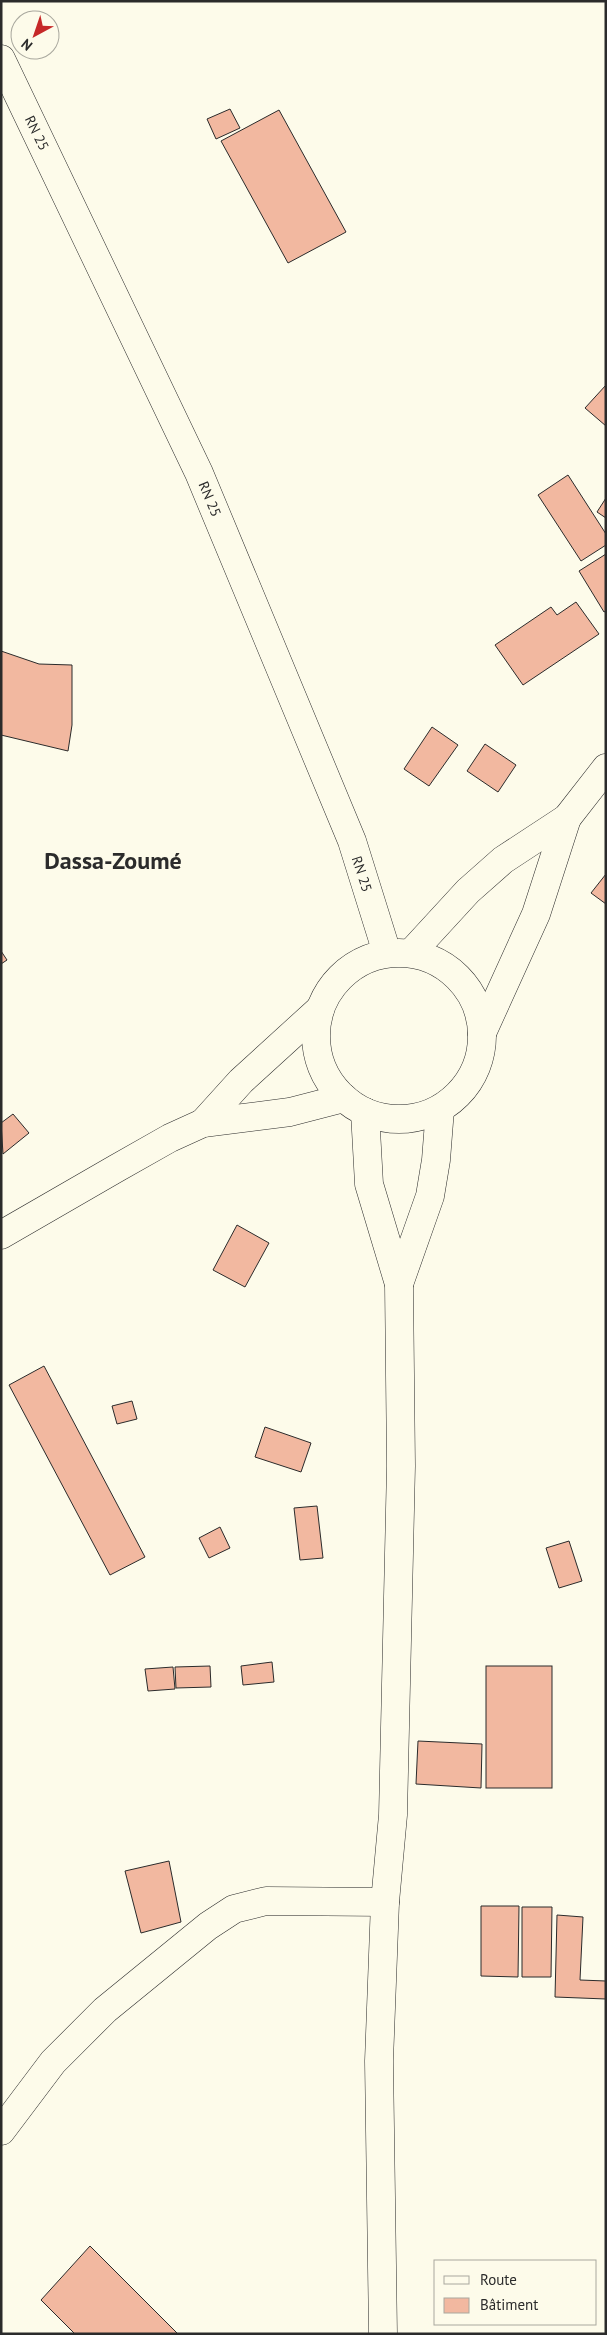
<svg xmlns="http://www.w3.org/2000/svg" width="607" height="2335" font-family="'PT Sans',sans-serif">
  <style>
    .building { fill: #f2b8a0; stroke: #2b2b2b }
    .lines { fill: none; stroke-linecap: round; stroke-linejoin: round }
    .street-casing { stroke: #2b2b2b; stroke-width: 29 }
    .secondary-casing { stroke: #2b2b2b; stroke-width: 29 }
    .primary-casing { stroke: #2b2b2b; stroke-width: 29 }
    .highway-casing { stroke: #2b2b2b; stroke-width: 29 }
    .street { stroke: #fdfbea; stroke-width: 28 }
    .secondary { stroke: #fdfbea; stroke-width: 28 }
    .primary { stroke: #fdfbea; stroke-width: 28 }
    .highway { stroke: #fdfbea; stroke-width: 28 }
    .labels { text-anchor: middle; stroke-width: 4; stroke-linejoin: round; paint-order: stroke }
    .street-label { font-size: 14px; fill: #2b2b2b; stroke: #fdfbea }
    .town-label { font-size: 24px; font-weight: bold; fill: #2b2b2b; stroke: #fdfbea }
  </style>
  <rect width="100%" height="100%" fill="#fdfbea"/>
  <!-- building -->
  <g class="building">
    <path d="M 230,109 L 240,128 L 216,139 L 207,119 Z"/>
    <path d="M 279,110 L 346,232 L 288,263 L 221,141 Z"/>
    <path d="M 606,385 L 606,426 L 585,408 Z"/>
    <path d="M 568,475 L 606,534 L 606,545 L 581,561 L 538,495 Z"/>
    <path d="M 606,498 L 606,518 L 597,512 Z"/>
    <path d="M 606,554 L 606,611 L 604,612 L 579,571 Z"/>
    <path d="M 576,602 L 599,634 L 523,685 L 495,645 L 551,607 L 557,615 Z"/>
    <path d="M 1,651 L 39,664 L 72,665 L 72,725 L 68,751 L 1,735 Z"/>
    <path d="M 432,727 L 458,745 L 429,786 L 404,769 Z"/>
    <path d="M 485,744 L 516,765 L 498,792 L 467,771 Z"/>
    <path d="M 606,874 L 606,904 L 591,893 Z"/>
    <path d="M 1,951 L 7,960 L 1,964 Z"/>
    <path d="M 13,1114 L 29,1133 L 3,1154 L 1,1123 Z"/>
    <path d="M 237,1225 L 269,1243 L 245,1287 L 213,1270 Z"/>
    <path d="M 44,1366 L 145,1557 L 110,1575 L 9,1385 Z"/>
    <path d="M 132,1401 L 137,1419 L 117,1424 L 112,1406 Z"/>
    <path d="M 265,1427 L 311,1443 L 301,1472 L 255,1457 Z"/>
    <path d="M 317,1506 L 323,1558 L 300,1560 L 294,1508 Z"/>
    <path d="M 220,1527 L 230,1548 L 209,1558 L 199,1538 Z"/>
    <path d="M 569,1541 L 582,1581 L 559,1588 L 546,1548 Z"/>
    <path d="M 272,1662 L 274,1682 L 243,1685 L 241,1666 Z"/>
    <path d="M 210,1666 L 211,1687 L 176,1688 L 175,1667 Z"/>
    <rect x="486" y="1666" width="66" height="122"/>
    <path d="M 173,1667 L 175,1689 L 148,1691 L 145,1669 Z"/>
    <path d="M 418,1741 L 482,1744 L 481,1788 L 416,1784 Z"/>
    <path d="M 169,1861 L 181,1922 L 141,1933 L 125,1871 Z"/>
    <path d="M 481,1906 L 519,1906 L 518,1977 L 481,1976 Z"/>
    <path d="M 522,1907 L 552,1907 L 551,1977 L 522,1977 Z"/>
    <path d="M 557,1915 L 583,1917 L 580,1980 L 606,1981 L 606,1999 L 555,1997 Z"/>
    <path d="M 90,2246 L 178,2334 L 75,2334 L 41,2300 Z"/>
  </g>
  <g class="lines">
    <defs>
      <path id="street" d="M 1,2131 L 53,2062 L 105,2010 L 208,1926 L 234,1909 L 266,1901 L 385,1902"/>
      <path id="secondary" d="M 1,59 L 199,473 L 352,841 L 387,953"/>
      <g id="primary">
        <path d="M 203,1123 L 241,1081 L 320,1009"/>
        <path d="M 1,1235 L 117,1168 L 170,1138 L 203,1123 L 290,1112 L 344,1098"/>
      </g>
      <g id="highway">
        <path d="M 411,953 L 468,891 L 503,860 L 567,818 L 606,768"/>
        <circle cx="399" cy="1036" r="83"/>
        <path d="M 482,1033 L 536,914 L 567,818"/>
        <path d="M 365,1112 L 369,1184 L 399,1284 L 401,1466 L 393,1815 L 385,1902 L 379,2061 L 383,2334"/>
        <path d="M 399,1284 L 430,1196 L 436,1160 L 440,1109"/>
      </g>
    </defs>
    <!-- street casing -->
    <use href="#street" class="street-casing"/>
    <!-- secondary casing -->
    <use href="#secondary" class="secondary-casing"/>
    <!-- primary casing -->
    <use href="#primary" class="primary-casing"/>
    <!-- highway casing -->
    <use href="#highway" class="highway-casing"/>
    <!-- street -->
    <use href="#street" class="street"/>
    <!-- secondary -->
    <use href="#secondary" class="secondary"/>
    <!-- primary -->
    <use href="#primary" class="primary"/>
    <!-- highway -->
    <use href="#highway" class="highway"/>
  </g>
  <g class="labels">
    <!-- street labels -->
    <g class="street-label">
      <text transform="translate(37 133) rotate(64)" y="5">RN 25</text>
      <text transform="translate(210 499) rotate(67)" y="5">RN 25</text>
      <text transform="translate(362 874) rotate(72)" y="5">RN 25</text>
    </g>
    <!-- town labels -->
    <g class="town-label">
      <text x="113" y="869">Dassa-Zoumé</text>
    </g>
  </g>
  <!-- border -->
  <rect width="607" height="2335" fill="none" stroke="#2b2b2b" stroke-width="5"/>
  <!-- legend -->
  <rect x="434" y="2260" width="162" height="65" fill="#fdfbea" stroke="#a9a89e"/>
  <rect x="444" y="2276" width="25" height="8" fill="#fdfbea" stroke="#a9a89e"/>
  <text x="480" y="2285" font-size="15" fill="#2b2b2b">Route</text>
  <rect x="444" y="2298" width="25" height="15" fill="#f2b8a0" stroke="#a9a89e"/>
  <text x="480" y="2310" font-size="15" fill="#2b2b2b">Bâtiment</text>
  <!-- north arrow -->
  <g transform="translate(35 35) rotate(220)"><circle r="24" fill="#fdfbea" stroke="#a9a89e"/>
  <path d="M0-4L9 19L0 12L-9 19Z" fill="#c62828"/>
  <text y="-8" font-size="14" font-weight="bold" text-anchor="middle" fill="#2b2b2b">N</text>
  </g>
</svg>
